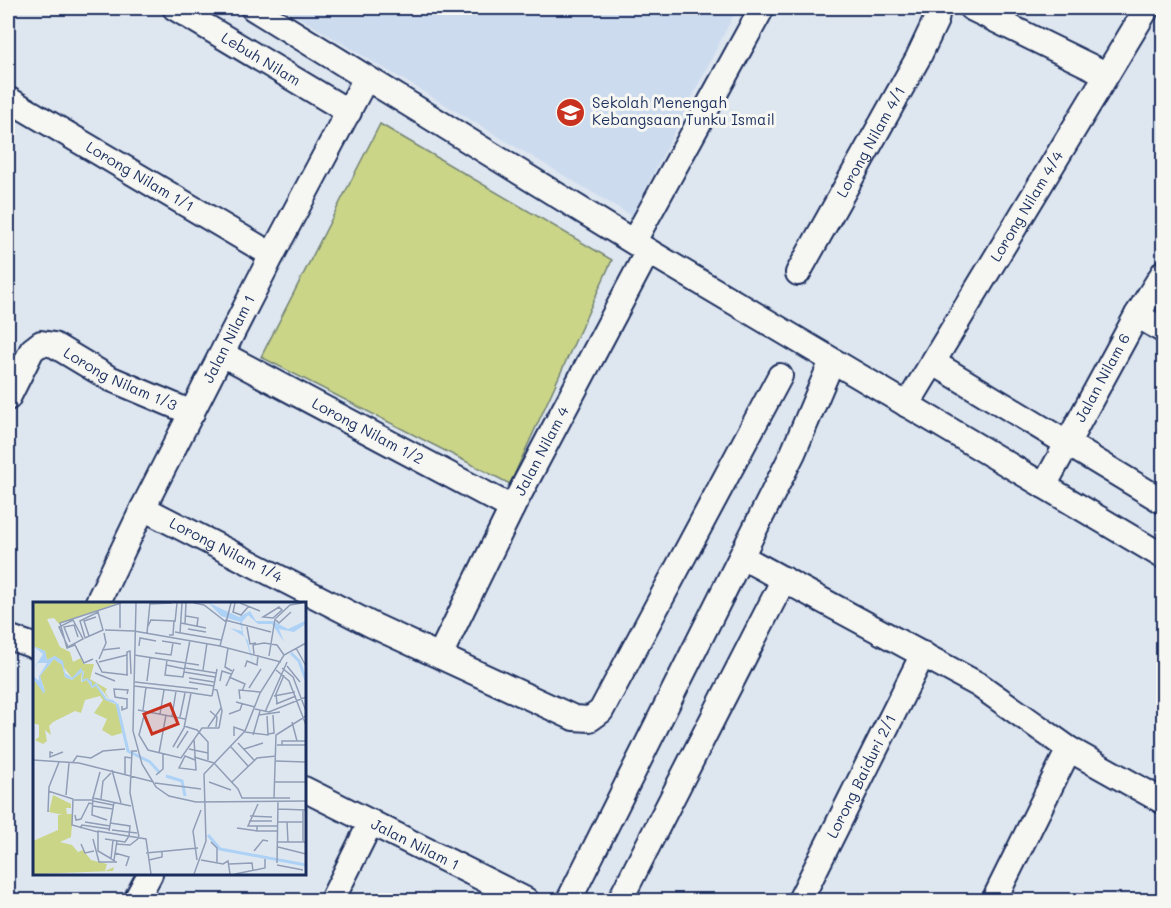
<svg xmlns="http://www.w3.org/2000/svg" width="1171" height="908" font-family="Mali,sans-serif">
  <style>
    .built { fill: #cddbef }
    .green { fill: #cad588; stroke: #728273; stroke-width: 1.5 }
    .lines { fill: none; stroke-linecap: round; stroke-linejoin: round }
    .minor-casing { stroke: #1b2f5e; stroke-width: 28 }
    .minor { stroke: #f6f6f2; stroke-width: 24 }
    .labels { text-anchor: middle; stroke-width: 6; stroke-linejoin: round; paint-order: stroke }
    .street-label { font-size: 15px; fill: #1b2f5e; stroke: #f6f6f2 }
    .poi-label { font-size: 15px; fill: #1b2f5e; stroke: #f6f6f2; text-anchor: start }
    .inset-river { fill: none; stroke: #add2f6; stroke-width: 3 }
    .inset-road { fill: none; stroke: #909db6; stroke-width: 1.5 }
    .view { fill: #c8321e; fill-opacity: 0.15; stroke: #c8321e; stroke-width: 3 }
    .inset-edge { fill: none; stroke: #1b2f5e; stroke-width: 3 }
  </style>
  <rect width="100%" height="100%" fill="#dee6f0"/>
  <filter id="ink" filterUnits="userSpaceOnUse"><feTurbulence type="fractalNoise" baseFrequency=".0167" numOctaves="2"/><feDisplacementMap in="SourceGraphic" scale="12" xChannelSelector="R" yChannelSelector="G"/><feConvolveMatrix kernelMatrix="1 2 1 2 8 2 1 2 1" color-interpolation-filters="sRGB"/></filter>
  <g filter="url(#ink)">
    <!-- built -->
    <path class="built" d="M 283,8 L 737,8 L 632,216 Z"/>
    <!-- green -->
    <path class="green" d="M 380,124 L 612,260 L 510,484 L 261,357 Z"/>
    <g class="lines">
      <defs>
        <g id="minor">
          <path id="s1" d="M 175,8 L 349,112"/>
          <path d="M 253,8 L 648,251 L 1164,557"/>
          <path d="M 971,8 L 1106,74"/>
          <path id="s2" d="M 8,99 L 272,255"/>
          <path d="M 634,241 L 762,8"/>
          <path id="s3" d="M 798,273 L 918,58 L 936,20 L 938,8"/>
          <path d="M 1137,315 L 1164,331"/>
          <path id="s4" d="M 222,354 L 512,508"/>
          <path d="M 934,363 L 1164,502"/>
          <path id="s5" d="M 8,398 L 32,350 L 41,343 L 54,345 L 109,378 L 192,413"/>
          <path id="s6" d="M 907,405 L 1147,8"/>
          <path id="s7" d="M 1044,486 L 1137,315 L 1164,272"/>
          <path id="s8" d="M 143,508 L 372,625 L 574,718 L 590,719 L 601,711 L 780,376"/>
          <path d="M 742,557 L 979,685 L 1069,749 L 1164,802"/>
          <path id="s9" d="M 97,604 L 143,508 L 272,255 L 366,78"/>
          <path d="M 8,637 L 34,646"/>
          <path id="s10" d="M 440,655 L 512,508 L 648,251"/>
          <path id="s11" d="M 304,789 L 526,900"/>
          <path d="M 136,900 L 150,874"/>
          <path d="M 332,900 L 371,822"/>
          <path d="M 569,900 L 793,453 L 832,361"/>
          <path d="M 620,900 L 784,579"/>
          <path id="s12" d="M 800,900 L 923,654"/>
          <path d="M 994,900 L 1069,749"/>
        </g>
      </defs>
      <!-- minor casing -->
      <use href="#minor" class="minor-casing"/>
      <!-- minor -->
      <use href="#minor" class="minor"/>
    </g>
  </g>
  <!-- icons -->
  <defs>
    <symbol id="school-disc" viewBox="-11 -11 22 22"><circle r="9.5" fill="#c8321e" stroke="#f6f6f2"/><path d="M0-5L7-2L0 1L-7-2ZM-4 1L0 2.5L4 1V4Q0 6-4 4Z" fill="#fff"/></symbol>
  </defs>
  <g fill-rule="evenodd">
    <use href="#school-disc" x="554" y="96" width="33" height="33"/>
  </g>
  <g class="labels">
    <!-- street labels -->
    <g class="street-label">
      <text dy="5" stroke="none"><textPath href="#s1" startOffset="100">Lebuh Nilam</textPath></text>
      <text dy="5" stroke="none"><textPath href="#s3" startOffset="150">Lorong Nilam 4/1</textPath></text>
      <text dy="5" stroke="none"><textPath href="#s2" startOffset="153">Lorong Nilam 1/1</textPath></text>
      <text dy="5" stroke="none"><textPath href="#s6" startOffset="232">Lorong Nilam 4/4</textPath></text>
      <text dy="5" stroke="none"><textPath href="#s9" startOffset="296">Jalan Nilam 1</textPath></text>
      <text dy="5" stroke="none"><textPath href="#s7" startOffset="123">Jalan Nilam 6</textPath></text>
      <text dy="5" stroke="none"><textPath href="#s5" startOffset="153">Lorong Nilam 1/3</textPath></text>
      <text dy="5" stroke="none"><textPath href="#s4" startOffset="165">Lorong Nilam 1/2</textPath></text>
      <text dy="5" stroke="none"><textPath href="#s10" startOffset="228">Jalan Nilam 4</textPath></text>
      <text dy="5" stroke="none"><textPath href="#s8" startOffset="93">Lorong Nilam 1/4</textPath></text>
      <text dy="5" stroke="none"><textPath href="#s12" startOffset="138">Lorong Baiduri 2/1</textPath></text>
      <text dy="5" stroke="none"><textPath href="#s11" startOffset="124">Jalan Nilam 1</textPath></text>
    </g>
    <!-- poi labels -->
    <g class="poi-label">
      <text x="592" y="108">Sekolah Menengah<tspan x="592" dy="17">Kebangsaan Tunku Ismail</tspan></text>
    </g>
  </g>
  <!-- overview -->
  <g transform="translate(33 602)">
    <rect width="273" height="273" fill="#dee6f0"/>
    <path d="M 0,1 L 85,1 L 26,22 L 21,16 L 14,17 L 27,45 L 37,50 L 40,60 L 48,56 L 51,62 L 61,62 L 57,77 L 74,87 L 72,90 L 77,98 L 63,81 L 59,85 L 54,77 L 49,78 L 51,69 L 39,76 L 22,54 L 14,58 L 12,49 L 0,44 ZM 21,57 L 29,63 L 32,75 L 39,78 L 49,69 L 48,80 L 54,78 L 59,86 L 63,84 L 73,98 L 86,104 L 89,131 L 79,134 L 69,128 L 74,117 L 61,111 L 70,98 L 67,94 L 52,98 L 48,111 L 42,109 L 20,120 L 16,124 L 18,133 L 12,128 L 14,139 L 10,142 L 2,138 L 6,135 L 6,123 L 0,121 L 0,77 L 12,89 L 7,74 ZM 20,193 L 38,202 L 38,206 L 33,206 L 34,212 L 40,212 L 38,235 L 27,240 L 39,243 L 45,250 L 50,248 L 58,258 L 74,262 L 72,269 L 81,265 L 80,269 L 0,272 L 0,239 L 25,228 L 25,213 L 30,213 L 16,210 Z" fill="#cad588"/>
    <path d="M 176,1 L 206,15 L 217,9 L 223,19 L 240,19 L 255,27 L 272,19 L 273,22 L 261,30 L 246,27 L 251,40 L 239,22 L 225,22 L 215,13 L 209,20 L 210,32 L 215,39 L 220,61 L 212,35 L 197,26 L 209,29 L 207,20 L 188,14 ZM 0,44 L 12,49 L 14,58 L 22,54 L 30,59 L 32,71 L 39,76 L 48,66 L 51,72 L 49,78 L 54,76 L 59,80 L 59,84 L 63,81 L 74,97 L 80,98 L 86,103 L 72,98 L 63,84 L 59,86 L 54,78 L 49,80 L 49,70 L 39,78 L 32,75 L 29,63 L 21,57 L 7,74 L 12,90 L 9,92 L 10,90 L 0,77 L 0,74 L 6,79 L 6,74 L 14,61 L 5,61 L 0,68 L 10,52 Z" fill="#add2f6"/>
    <path class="inset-river" d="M 258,51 L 266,59 L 273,78M 84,102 L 95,149 L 117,160 L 127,171M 133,174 L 149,179 L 152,194M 175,233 L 187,247 L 273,263"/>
    <path class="inset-road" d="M 87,1 L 87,26M 103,1 L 100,129 L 109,162 L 123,185 L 136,194 L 163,200 L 273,199M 161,1 L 171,3 L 193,20M 202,1 L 200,10 L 208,13 L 216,4M 207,1 L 227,9M 117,2 L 139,1M 246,5 L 249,8 L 240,16 L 230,15 ZM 65,10 L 70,28 L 52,36 L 47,19 ZM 153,14 L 165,16 L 164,24M 40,18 L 50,37 L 35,45 L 26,25 ZM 192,18 L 238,30M 243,18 L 246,21 L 258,10M 142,20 L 144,1M 148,21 L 173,26M 152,22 L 153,1M 115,24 L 118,18 L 141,19 L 140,33 L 136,33M 214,25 L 217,42 L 223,41M 155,27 L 173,30M 72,28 L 101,29M 101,29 L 187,44 L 248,60M 142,30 L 188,38M 114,31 L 117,1M 147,31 L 149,1M 56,34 L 51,19 L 63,15M 129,39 L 148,42M 37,40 L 31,25 L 41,23 L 45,35M 106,44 L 107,36 L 123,39M 187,44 L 198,1M 195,46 L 192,65 L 199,69M 263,46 L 273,64M 69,48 L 87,46M 122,51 L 138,53 L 140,41M 221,52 L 220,43 L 231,41 L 244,43 L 251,53M 101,53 L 166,63M 236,54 L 242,17 L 257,3 L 269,1M 60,57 L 51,61 L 42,43 L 34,46 L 27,21 L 88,1M 66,57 L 73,41 L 71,31M 63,58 L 69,70 L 95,73M 134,58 L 132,73 L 150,75 L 157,38M 66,60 L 94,53M 133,63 L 152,67M 254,64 L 267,80M 212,65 L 214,59 L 224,63 L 225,53M 152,66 L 183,71M 249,66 L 260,75 L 273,109M 170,68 L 174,41M 243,68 L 256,79 L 273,123M 151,70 L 182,75M 62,71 L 82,79M 94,73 L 94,50 L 97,49 L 98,72M 196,75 L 212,82 L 209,89M 156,76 L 181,80M 114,79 L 117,55M 187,79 L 189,69 L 198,72M 102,80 L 165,87M 156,80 L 181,84M 101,84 L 160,91M 193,84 L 201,67M 216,86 L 228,67M 180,87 L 184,88 L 189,109 L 186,126M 159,91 L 179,94M 179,94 L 184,67M 241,94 L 262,90M 94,97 L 82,95 L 81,87 L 95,88 L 94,92M 207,97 L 206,88 L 227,90M 203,100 L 222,105M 244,101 L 243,92 L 251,73M 243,102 L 263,94M 89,104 L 89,108 L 94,106 L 94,96M 222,107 L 236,110 L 273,95M 110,108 L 113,85M 177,109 L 184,115 L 183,125M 232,110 L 254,60M 120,111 L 105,108 L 152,117M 127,112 L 131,88M 196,112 L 207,108 L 209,102M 226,113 L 247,110M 111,114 L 106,133 L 115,148 L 148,156 L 169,126 L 186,126M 139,114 L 143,89M 147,115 L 152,91M 259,120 L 264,139M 151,124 L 164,128 L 175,140 L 175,158M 175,125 L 188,106M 212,130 L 235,133 L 234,114M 235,132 L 241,131 L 240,113M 220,133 L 227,109M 201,134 L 201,125 L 212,129M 161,137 L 163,168 L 146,166 L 152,154 L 162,158M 205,141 L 221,158M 244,143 L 273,143M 249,143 L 249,139 L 273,139M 140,145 L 151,126 L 158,91M 198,145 L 215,164M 144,146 L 155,129M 156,147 L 175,151M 211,147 L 230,141M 104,149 L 99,149 L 97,191 L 106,235M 20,151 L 17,150 L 17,155 L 30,150M 126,151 L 133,113M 161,155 L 181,161M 0,158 L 46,161 L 121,180M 243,159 L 273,160M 40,160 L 44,154 L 58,156 L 70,149 L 92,147M 181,161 L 205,187 L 209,196 L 257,196M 79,168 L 88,201M 92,172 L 92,155 L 99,156M 123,173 L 130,167 L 130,152M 176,180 L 198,188M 199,180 L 224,156 L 243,154M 242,180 L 273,180M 122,181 L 168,187M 15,189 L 40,197 L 39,223 L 65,230 L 65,249 L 82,259M 33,193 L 36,161M 60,196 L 67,170M 241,196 L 243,133 L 273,114M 68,197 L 70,179 L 78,171M 41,198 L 60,198M 60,199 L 80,203M 225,202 L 215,224 L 245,224M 60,204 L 80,207M 245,207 L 273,208M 270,208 L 270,240M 15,210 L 16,185 L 26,160M 42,213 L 43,218 L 48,217 L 56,201 L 60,202M 217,214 L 239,215M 74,218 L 59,213 L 60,196 L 98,204M 216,219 L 239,219M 52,220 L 77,224M 245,220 L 270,220M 254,220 L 255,240M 77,221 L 97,224 L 96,234M 224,224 L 224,229 L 244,229M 47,226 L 49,223 L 76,227M 204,226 L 224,229M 79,228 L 104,231M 64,229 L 113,237 L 118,272M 76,229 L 81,200M 60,237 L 66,260 L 84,260M 72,237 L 92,240 L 96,234M 178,240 L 184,246 L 184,261M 245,240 L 273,240M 48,242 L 52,251 L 61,249M 83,242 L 97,243 L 106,236M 245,245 L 273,252M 221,249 L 230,238 L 235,239M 82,251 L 96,255 L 93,264M 113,251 L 165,246M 78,257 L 80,238M 81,258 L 84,239M 116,258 L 129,255 L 129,249M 164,258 L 160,229 L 168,208M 168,258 L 190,262 L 195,259 L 197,272M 244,261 L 245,199M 196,262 L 219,261 L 220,269M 244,263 L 270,268M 161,272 L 173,239 L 171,172 L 212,129 L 227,91 L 251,53 L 273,41M 202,272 L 232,266 L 232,257"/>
    <path class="view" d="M 137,102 L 145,122 L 119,132 L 111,112 Z"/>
    <rect width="273" height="273" class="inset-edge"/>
  </g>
  <!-- margin -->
  <rect width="1171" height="908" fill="none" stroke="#f6f6f2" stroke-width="30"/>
  <rect x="15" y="15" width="1141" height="878" fill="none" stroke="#1b2f5e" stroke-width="2" filter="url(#ink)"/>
</svg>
